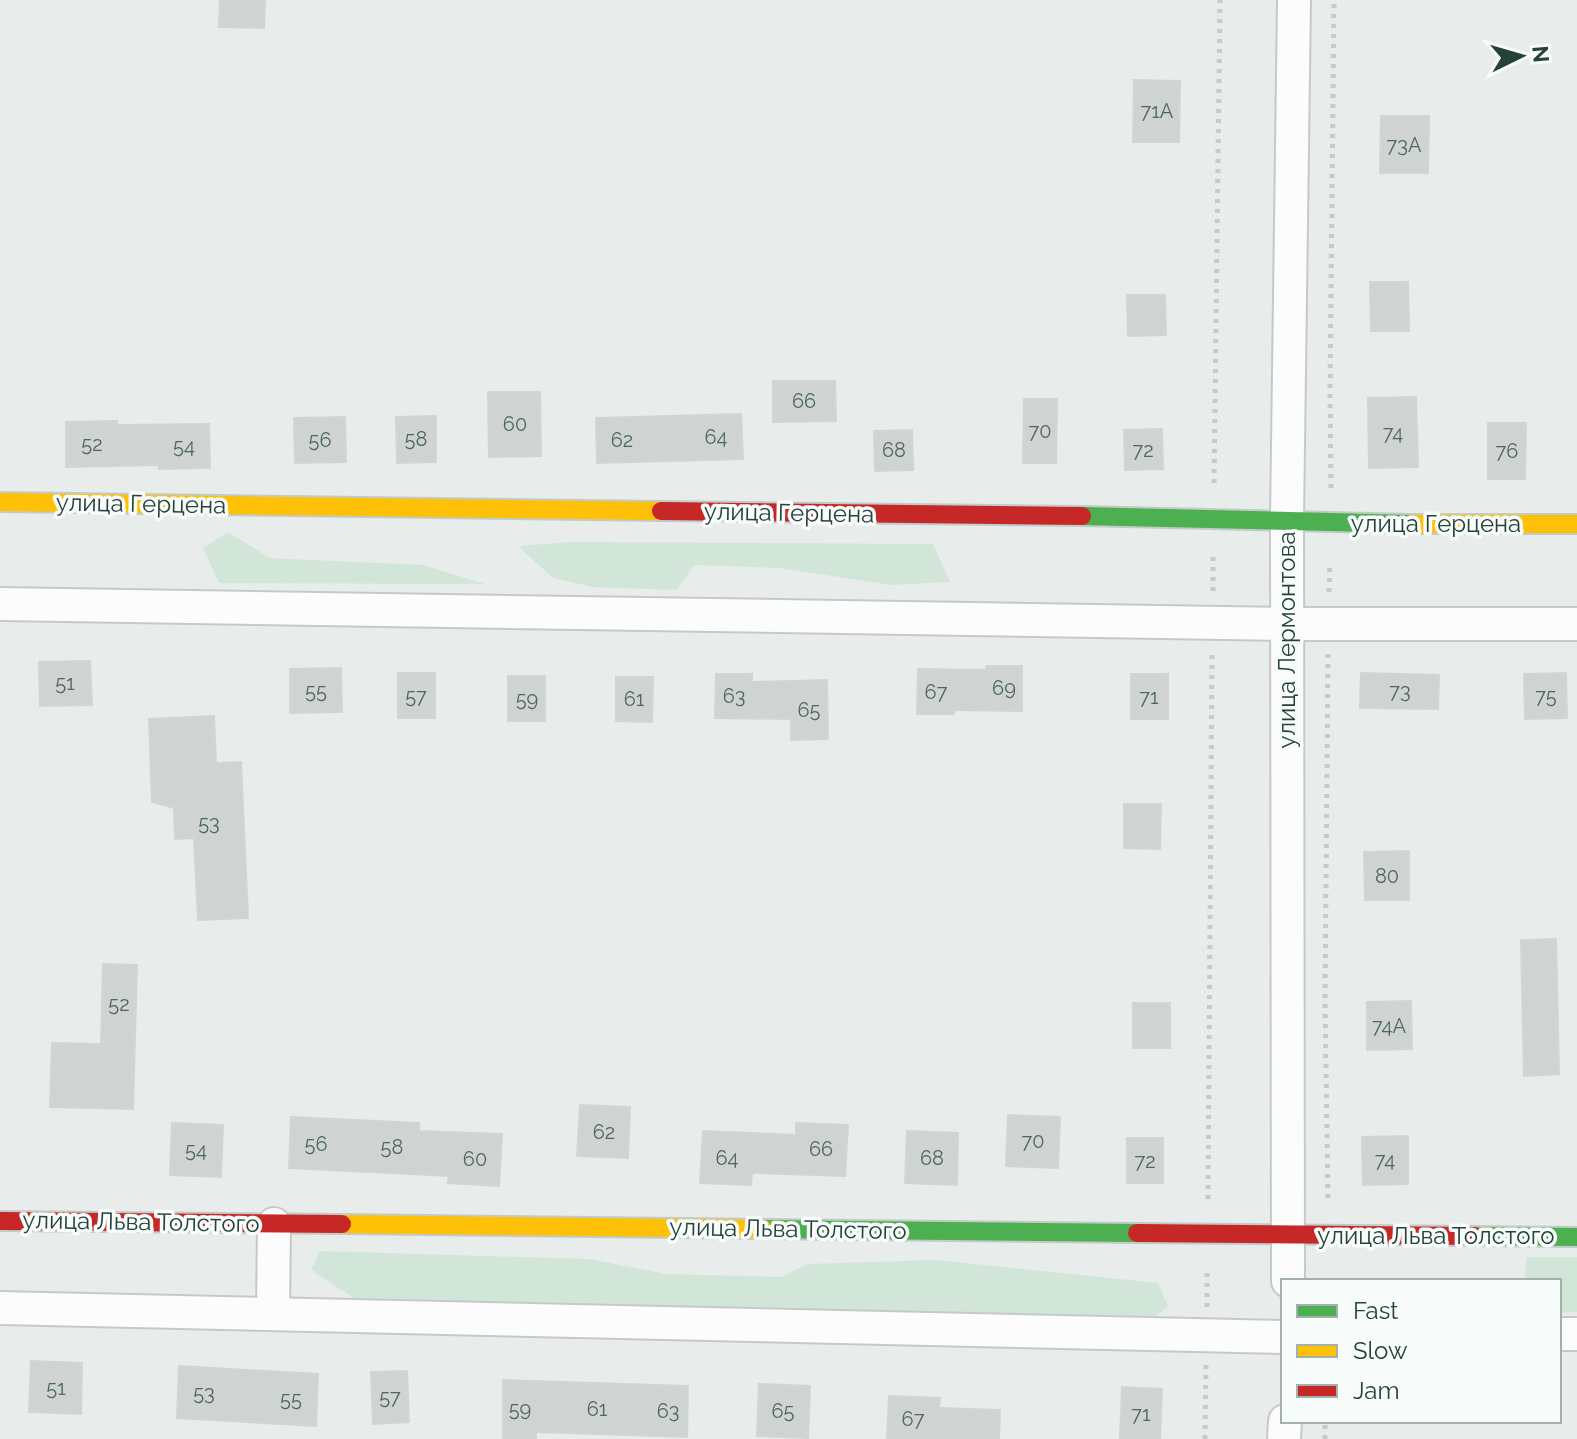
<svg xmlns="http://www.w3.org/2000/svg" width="1577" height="1439" font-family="Raleway,sans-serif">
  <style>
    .green { fill: #d1e6d8 }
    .building { fill: #cfd4d2; stroke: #d1d6d4; stroke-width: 2 }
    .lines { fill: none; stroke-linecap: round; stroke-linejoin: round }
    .street-casing { stroke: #c5cac8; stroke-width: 36 }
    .fast-casing { stroke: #c3cbc8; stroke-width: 22 }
    .slow-casing { stroke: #c3cbc8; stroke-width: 22 }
    .jam-casing { stroke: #c3cbc8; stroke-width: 22 }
    .path { stroke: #c3ccca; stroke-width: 5; stroke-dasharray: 4 6; stroke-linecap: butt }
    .street { stroke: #fcfcfc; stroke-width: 32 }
    .fast { stroke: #4caf50; stroke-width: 18 }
    .slow { stroke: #ffc107; stroke-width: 18 }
    .jam { stroke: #c62828; stroke-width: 18 }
    .labels { text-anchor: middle; stroke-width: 7; stroke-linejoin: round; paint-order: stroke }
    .number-label { font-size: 20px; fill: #506761 }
    .street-label { font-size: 24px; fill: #24423a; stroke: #f7fbf9 }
  </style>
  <rect width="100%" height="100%" fill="#e8edeb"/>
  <!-- green -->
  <g class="green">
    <path d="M 228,532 L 270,558 L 423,565 L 485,584 L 219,583 L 203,548 Z"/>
    <path d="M 571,542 L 933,544 L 950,582 L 892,585 L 778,568 L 694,565 L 677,590 L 593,587 L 553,578 L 518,546 Z"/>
    <path d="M 320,1251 L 589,1259 L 666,1274 L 782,1277 L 807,1264 L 936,1260 L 1158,1283 L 1168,1306 L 1151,1321 L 358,1301 L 311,1270 Z"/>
    <path d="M 1527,1257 L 1577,1257 L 1577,1312 L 1559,1313 L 1559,1281 L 1524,1281 Z"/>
  </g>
  <!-- building -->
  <g class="building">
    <path d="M 220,0 L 265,0 L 264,28 L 219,27 Z"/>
    <path d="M 1134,80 L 1180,81 L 1179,142 L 1133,142 Z"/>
    <path d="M 1381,116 L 1429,116 L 1428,173 L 1380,173 Z"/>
    <path d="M 1370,282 L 1408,282 L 1409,331 L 1371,331 Z"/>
    <path d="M 1127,295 L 1165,295 L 1166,335 L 1128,336 Z"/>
    <path d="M 773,381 L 835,381 L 836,421 L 773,422 Z"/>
    <path d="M 488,392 L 540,392 L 541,456 L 489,457 Z"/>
    <path d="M 1416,397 L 1418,467 L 1369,468 L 1368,398 Z"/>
    <path d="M 1024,399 L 1057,399 L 1056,463 L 1023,463 Z"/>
    <path d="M 741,414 L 743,459 L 597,463 L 596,418 Z"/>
    <path d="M 436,416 L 436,462 L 397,463 L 396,417 Z"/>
    <path d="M 345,417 L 346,462 L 295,463 L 294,418 Z"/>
    <path d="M 117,421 L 117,425 L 209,424 L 210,468 L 159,469 L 159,465 L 66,467 L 66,422 Z"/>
    <path d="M 1488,423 L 1526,423 L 1525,479 L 1488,479 Z"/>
    <path d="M 1162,429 L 1163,469 L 1125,470 L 1124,430 Z"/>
    <path d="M 912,430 L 913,470 L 875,471 L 874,431 Z"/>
    <path d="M 90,661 L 92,705 L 40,706 L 39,662 Z"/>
    <path d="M 986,666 L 1022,666 L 1022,711 L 954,710 L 954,714 L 917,714 L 918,669 L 986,670 Z"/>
    <path d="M 341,668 L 342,712 L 290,713 L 290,669 Z"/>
    <rect x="398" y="673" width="37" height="45"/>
    <path d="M 1361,673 L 1439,675 L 1438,709 L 1360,708 Z"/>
    <path d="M 1566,673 L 1567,718 L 1525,719 L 1524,674 Z"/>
    <path d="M 716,674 L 752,674 L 752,682 L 827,680 L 828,739 L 791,740 L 791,719 L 715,718 Z"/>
    <rect x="1131" y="674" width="37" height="45"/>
    <rect x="508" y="676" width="37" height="45"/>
    <path d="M 616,677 L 653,677 L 652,722 L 616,721 Z"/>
    <path d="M 214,716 L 216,763 L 241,762 L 248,918 L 198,920 L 194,838 L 175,839 L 174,808 L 152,802 L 149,719 Z"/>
    <path d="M 1124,804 L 1161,804 L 1160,849 L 1124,848 Z"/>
    <path d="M 1409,851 L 1409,900 L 1365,900 L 1364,852 Z"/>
    <path d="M 1556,939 L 1559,1074 L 1524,1076 L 1521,940 Z"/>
    <path d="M 103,964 L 137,965 L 133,1109 L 50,1107 L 52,1043 L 101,1044 Z"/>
    <path d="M 1411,1001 L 1412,1049 L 1367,1050 L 1367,1002 Z"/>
    <rect x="1133" y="1003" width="37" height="45"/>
    <path d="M 580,1105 L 630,1107 L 628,1158 L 577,1156 Z"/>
    <path d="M 1008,1115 L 1060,1117 L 1058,1168 L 1006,1166 Z"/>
    <path d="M 291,1117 L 419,1123 L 419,1131 L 502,1134 L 499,1186 L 448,1183 L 449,1176 L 289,1168 Z"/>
    <path d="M 172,1123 L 223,1125 L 221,1177 L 170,1175 Z"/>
    <path d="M 796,1123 L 848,1125 L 845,1176 L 752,1173 L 751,1185 L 700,1183 L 703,1131 L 796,1135 Z"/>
    <path d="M 907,1131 L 958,1133 L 957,1185 L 905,1183 Z"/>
    <path d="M 1408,1136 L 1408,1184 L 1363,1185 L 1362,1137 Z"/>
    <rect x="1127" y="1138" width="36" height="45"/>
    <path d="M 31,1361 L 82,1363 L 81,1414 L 29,1412 Z"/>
    <path d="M 179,1366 L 318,1374 L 316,1426 L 177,1418 Z"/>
    <path d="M 407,1371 L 409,1422 L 373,1424 L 371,1372 Z"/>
    <path d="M 503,1380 L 688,1386 L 687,1437 L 536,1432 L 536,1439 L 503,1439 Z"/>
    <path d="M 759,1384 L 810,1386 L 808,1438 L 757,1436 Z"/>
    <path d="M 1122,1387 L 1162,1389 L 1160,1439 L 1120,1439 Z"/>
    <path d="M 889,1396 L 940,1398 L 939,1408 L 1000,1410 L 999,1439 L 887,1439 Z"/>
  </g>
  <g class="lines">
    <defs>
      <g id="street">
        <path d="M 0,604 L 1287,624 L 1577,624"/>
        <path d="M 1288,1281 L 1287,520 L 1294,0"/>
        <path d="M 0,1308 L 1283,1337"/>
        <path d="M 273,1314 L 274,1224"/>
        <path d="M 1559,1334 L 1577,1334"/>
        <path d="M 1284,1439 L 1285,1421"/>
      </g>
      <g id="fast">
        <path d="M 1082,516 L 1411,524"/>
        <path d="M 763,1229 L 1137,1233"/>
        <path d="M 1474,1236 L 1577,1237"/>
      </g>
      <g id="slow">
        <path d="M 0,502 L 661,511"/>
        <path d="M 1411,524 L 1577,524"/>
        <path d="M 342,1224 L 763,1229"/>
      </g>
      <g id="jam">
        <path d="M 661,511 L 1082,516"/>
        <path d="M 0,1221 L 342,1224"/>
        <path d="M 1137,1233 L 1474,1236"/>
      </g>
    </defs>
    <!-- street casing -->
    <use href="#street" class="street-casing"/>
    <!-- fast casing -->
    <use href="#fast" class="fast-casing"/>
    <!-- slow casing -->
    <use href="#slow" class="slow-casing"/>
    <!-- jam casing -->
    <use href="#jam" class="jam-casing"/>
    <!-- path -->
    <g class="path">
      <path d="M 1214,483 L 1220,0"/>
      <path d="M 1331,488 L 1330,392 L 1334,0"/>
      <path d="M 1213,591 L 1213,553"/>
      <path d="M 1329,592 L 1330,562"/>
      <path d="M 1328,654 L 1325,1000 L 1328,1200"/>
      <path d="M 1208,1199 L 1212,653"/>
      <path d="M 1207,1307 L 1207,1269"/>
      <path d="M 1205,1439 L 1206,1365"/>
      <path d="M 1325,1439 L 1325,1421"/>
    </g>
    <!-- street -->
    <use href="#street" class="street"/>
    <!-- fast -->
    <use href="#fast" class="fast"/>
    <!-- slow -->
    <use href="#slow" class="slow"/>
    <!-- jam -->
    <use href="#jam" class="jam"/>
  </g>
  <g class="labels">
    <!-- number labels -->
    <g class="number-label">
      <text x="1157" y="118">71А</text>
      <text x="1404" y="152">73А</text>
      <text x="804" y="408">66</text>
      <text x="515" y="431">60</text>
      <text x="1040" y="438">70</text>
      <text x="1393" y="440">74</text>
      <text x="716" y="444">64</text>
      <text x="416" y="446">58</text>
      <text x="320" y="447">56</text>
      <text x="622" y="447">62</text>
      <text x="92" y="451">52</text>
      <text x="184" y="453">54</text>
      <text x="894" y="457">68</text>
      <text x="1143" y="457">72</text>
      <text x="1507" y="458">76</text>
      <text x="65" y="690">51</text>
      <text x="1004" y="695">69</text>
      <text x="316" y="698">55</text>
      <text x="1400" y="698">73</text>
      <text x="936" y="699">67</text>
      <text x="416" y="703">57</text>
      <text x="734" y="703">63</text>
      <text x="1546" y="703">75</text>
      <text x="1149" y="704">71</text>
      <text x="527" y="706">59</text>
      <text x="634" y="706">61</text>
      <text x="809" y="717">65</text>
      <text x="209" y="830">53</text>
      <text x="1387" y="883">80</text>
      <text x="119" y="1011">52</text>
      <text x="1389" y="1033">74А</text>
      <text x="604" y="1139">62</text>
      <text x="1033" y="1148">70</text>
      <text x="316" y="1151">56</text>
      <text x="392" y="1154">58</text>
      <text x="821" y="1156">66</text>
      <text x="196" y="1157">54</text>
      <text x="727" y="1165">64</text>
      <text x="932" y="1165">68</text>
      <text x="475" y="1166">60</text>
      <text x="1385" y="1167">74</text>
      <text x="1145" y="1168">72</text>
      <text x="56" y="1395">51</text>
      <text x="204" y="1400">53</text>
      <text x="390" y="1404">57</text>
      <text x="291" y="1406">55</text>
      <text x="520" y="1416">59</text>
      <text x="597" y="1416">61</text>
      <text x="668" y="1418">63</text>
      <text x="783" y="1418">65</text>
      <text x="1141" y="1421">71</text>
      <text x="913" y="1426">67</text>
    </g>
    <!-- street labels -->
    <g class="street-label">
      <text transform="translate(141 504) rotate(1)" y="8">улица Герцена</text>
      <text transform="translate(789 513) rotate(1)" y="8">улица Герцена</text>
      <text x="1436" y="532">улица Герцена</text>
      <text transform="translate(1287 640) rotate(-90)" y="8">улица Лермонтова</text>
      <text transform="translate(141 1222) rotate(1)" y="8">улица Льва Толстого</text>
      <text transform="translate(788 1229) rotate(1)" y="8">улица Льва Толстого</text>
      <text x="1436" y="1244">улица Льва Толстого</text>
    </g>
  </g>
  <!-- legend -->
  <rect x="1281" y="1279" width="280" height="144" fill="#f7fbf9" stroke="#a3b1ad" stroke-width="2"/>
  <rect x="1297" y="1305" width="40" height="12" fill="#4caf50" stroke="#a3b1ad" stroke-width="2"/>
  <text x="1353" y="1319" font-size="24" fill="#24423a">Fast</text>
  <rect x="1297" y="1345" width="40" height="12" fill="#ffc107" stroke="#a3b1ad" stroke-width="2"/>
  <text x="1353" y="1359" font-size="24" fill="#24423a">Slow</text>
  <rect x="1297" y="1385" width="40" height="12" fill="#c62828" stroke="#a3b1ad" stroke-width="2"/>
  <text x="1353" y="1399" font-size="24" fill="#24423a">Jam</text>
  <!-- north arrow -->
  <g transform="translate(1521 56) rotate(85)" stroke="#f7fbf9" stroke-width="6" paint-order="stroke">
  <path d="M0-6L14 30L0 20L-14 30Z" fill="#24423a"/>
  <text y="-12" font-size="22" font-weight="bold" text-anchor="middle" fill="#24423a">N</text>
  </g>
</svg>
